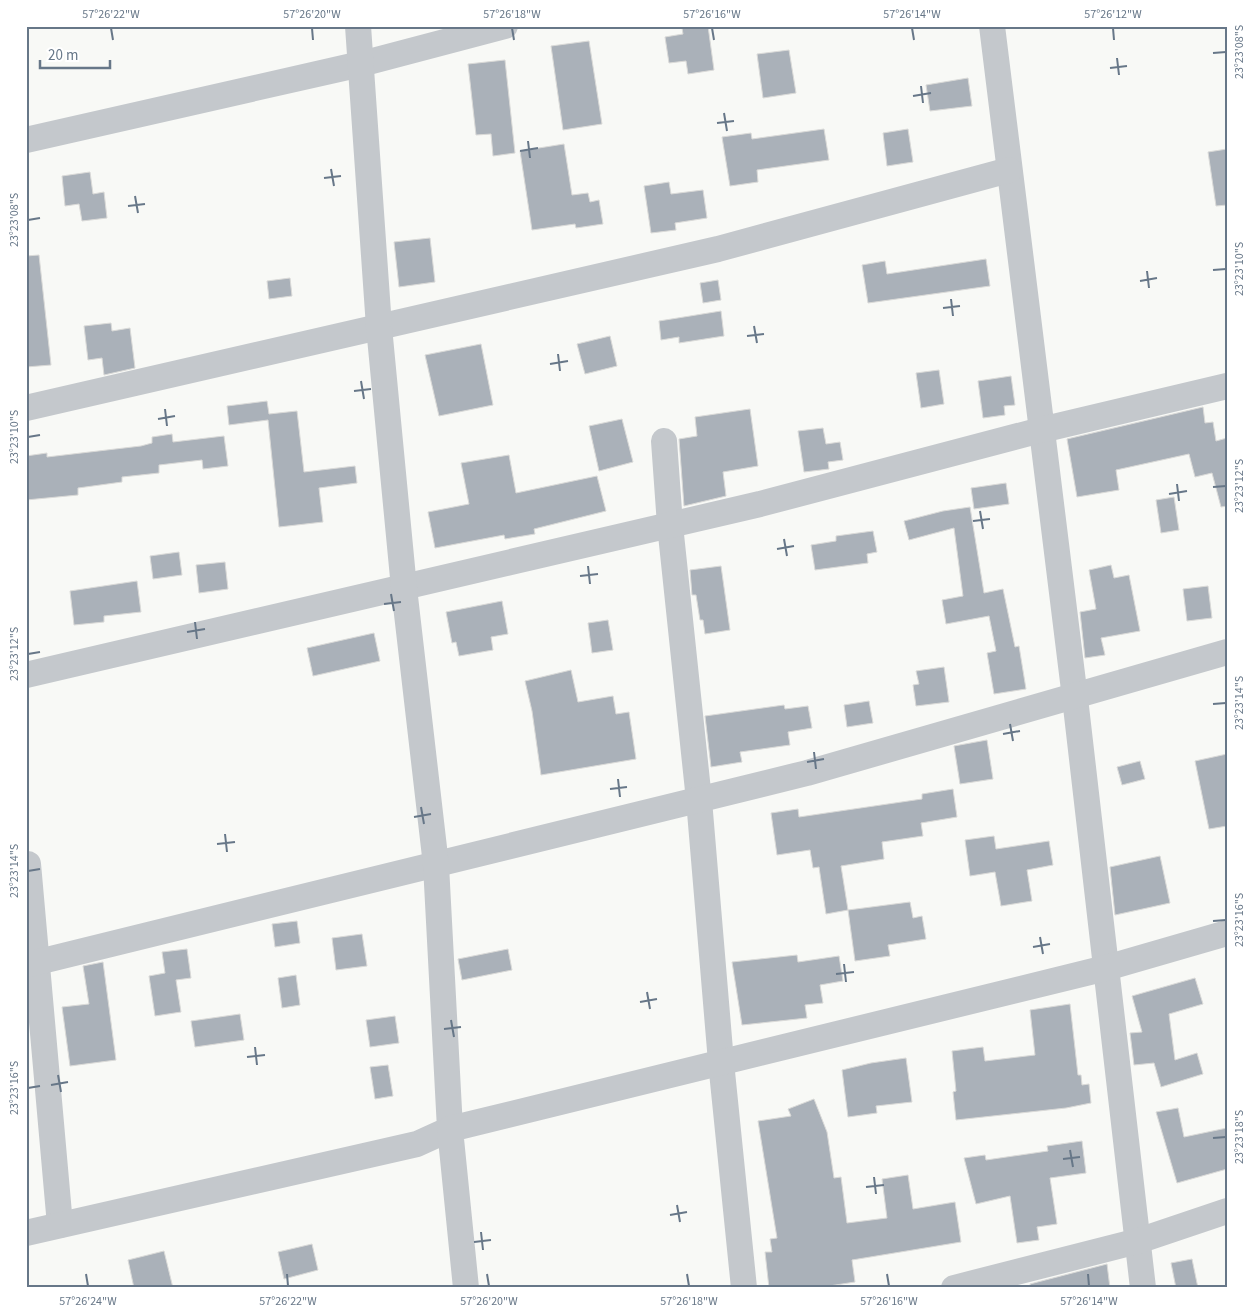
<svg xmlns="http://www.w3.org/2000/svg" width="1253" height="1314" font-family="'Source Sans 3',sans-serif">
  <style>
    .building { fill: #aab1b9; stroke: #dadad8 }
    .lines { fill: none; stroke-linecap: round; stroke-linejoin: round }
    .minor { stroke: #c4c8cc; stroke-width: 26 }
    .ticks { fill: none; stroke: #677788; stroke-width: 2 }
    .neatline { fill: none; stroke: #677788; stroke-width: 2 }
    .ticks-label { font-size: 12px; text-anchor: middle; fill: #677788 }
  </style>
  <rect width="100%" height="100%" fill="#f8f9f6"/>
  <!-- building -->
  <g class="building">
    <path d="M 693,26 L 708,26 L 714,70 L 688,74 L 686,61 L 669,63 L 665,37 L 683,34 L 682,28 Z"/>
    <path d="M 589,41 L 602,124 L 563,130 L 551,46 Z"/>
    <path d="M 789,50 L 796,93 L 763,98 L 757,54 Z"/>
    <path d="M 505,60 L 515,153 L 493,156 L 491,134 L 476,135 L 468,64 Z"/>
    <path d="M 968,78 L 972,106 L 930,111 L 926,85 Z"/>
    <path d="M 824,129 L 829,160 L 757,170 L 758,182 L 730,186 L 722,137 L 751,133 L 752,139 Z"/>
    <path d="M 908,129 L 913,162 L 887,166 L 883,133 Z"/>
    <path d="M 564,144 L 572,195 L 588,193 L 590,202 L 599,200 L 603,224 L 576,228 L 575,224 L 532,230 L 520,151 Z"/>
    <path d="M 1227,149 L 1227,205 L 1216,206 L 1208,152 Z"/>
    <path d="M 90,172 L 93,194 L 104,192 L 107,218 L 82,221 L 79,204 L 65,206 L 62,176 Z"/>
    <path d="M 669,182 L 671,194 L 703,190 L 707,218 L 675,223 L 676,230 L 651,233 L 644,186 Z"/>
    <path d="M 430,238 L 435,282 L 399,287 L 394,242 Z"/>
    <path d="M 39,255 L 51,365 L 26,367 L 26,256 Z"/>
    <path d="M 986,259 L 990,286 L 868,303 L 862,265 L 885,261 L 887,274 Z"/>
    <path d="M 290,278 L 292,296 L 269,299 L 267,281 Z"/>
    <path d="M 718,280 L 721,300 L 703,303 L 700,283 Z"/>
    <path d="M 721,311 L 724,336 L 679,343 L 679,337 L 661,340 L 659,321 Z"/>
    <path d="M 111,323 L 112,331 L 130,328 L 135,368 L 104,375 L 102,358 L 88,360 L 84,326 Z"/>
    <path d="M 610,336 L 617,366 L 585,374 L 577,344 Z"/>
    <path d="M 481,344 L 493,405 L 439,416 L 425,355 Z"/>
    <path d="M 939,370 L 944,404 L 921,408 L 916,373 Z"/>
    <path d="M 1011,376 L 1015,405 L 1004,406 L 1005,415 L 983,418 L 978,381 Z"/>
    <path d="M 267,401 L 269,414 L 297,411 L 304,472 L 355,466 L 357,483 L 319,488 L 323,522 L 279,527 L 268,420 L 229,425 L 227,406 Z"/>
    <path d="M 1203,407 L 1205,423 L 1213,422 L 1216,441 L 1227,438 L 1227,506 L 1221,507 L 1212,473 L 1195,477 L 1189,454 L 1116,470 L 1119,490 L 1077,497 L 1067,439 Z"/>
    <path d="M 750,409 L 758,466 L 723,472 L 726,496 L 684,506 L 679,439 L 697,436 L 695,417 Z"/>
    <path d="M 622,419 L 633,462 L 599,471 L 589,426 Z"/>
    <path d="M 823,428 L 826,444 L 840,442 L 843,460 L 828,462 L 829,469 L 804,472 L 798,431 Z"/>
    <path d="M 172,434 L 173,442 L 224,436 L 228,466 L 203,469 L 202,460 L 159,465 L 159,473 L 122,477 L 122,482 L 78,488 L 78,495 L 26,500 L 26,456 L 47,453 L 47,457 L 141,446 L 152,443 L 152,437 Z"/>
    <path d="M 509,455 L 516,493 L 597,476 L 606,511 L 534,529 L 535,534 L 505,539 L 504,535 L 435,548 L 428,512 L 469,504 L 461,463 Z"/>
    <path d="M 1006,483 L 1009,504 L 974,509 L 971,488 Z"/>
    <path d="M 1174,497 L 1179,530 L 1161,533 L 1156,500 Z"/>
    <path d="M 970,507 L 984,593 L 1003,589 L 1015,647 L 1019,646 L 1026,689 L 994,694 L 987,653 L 996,651 L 989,616 L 946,624 L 942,600 L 963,596 L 954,528 L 909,540 L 904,521 L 943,511 Z"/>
    <path d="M 873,531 L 877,552 L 867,554 L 868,563 L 815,570 L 811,545 L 836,541 L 836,536 Z"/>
    <path d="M 179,552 L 182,575 L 153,579 L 150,556 Z"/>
    <path d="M 225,562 L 228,589 L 199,593 L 196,565 Z"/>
    <path d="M 1111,565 L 1114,578 L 1129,575 L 1140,631 L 1101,638 L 1105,655 L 1085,658 L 1080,612 L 1096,609 L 1089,570 Z"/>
    <path d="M 721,566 L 730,630 L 705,634 L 703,620 L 700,620 L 696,595 L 692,595 L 690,570 Z"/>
    <path d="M 137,581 L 141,612 L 104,616 L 104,622 L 74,625 L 70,591 Z"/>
    <path d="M 1208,586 L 1212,618 L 1187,621 L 1183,589 Z"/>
    <path d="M 502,601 L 508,634 L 491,637 L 493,650 L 459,656 L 456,642 L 452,643 L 446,612 Z"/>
    <path d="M 608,620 L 613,650 L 592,653 L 588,623 Z"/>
    <path d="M 374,633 L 380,661 L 313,676 L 307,648 Z"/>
    <path d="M 944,667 L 949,702 L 916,706 L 913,685 L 919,684 L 916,671 Z"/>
    <path d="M 571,670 L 578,702 L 613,696 L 616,714 L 629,712 L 636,759 L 541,775 L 532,711 L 525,681 Z"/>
    <path d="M 869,701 L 873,723 L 847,727 L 844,705 Z"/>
    <path d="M 784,705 L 785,709 L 808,706 L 812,728 L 788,732 L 790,745 L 740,752 L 742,762 L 711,767 L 705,716 Z"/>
    <path d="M 987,740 L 993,779 L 960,784 L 954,746 Z"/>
    <path d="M 1227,754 L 1227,826 L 1209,829 L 1195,761 Z"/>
    <path d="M 1140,761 L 1145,779 L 1122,785 L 1117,767 Z"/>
    <path d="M 953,789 L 957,817 L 921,823 L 923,836 L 882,842 L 884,859 L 841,866 L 848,910 L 826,914 L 819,867 L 813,868 L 810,850 L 777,855 L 771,813 L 798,809 L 799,817 L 922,799 L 922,794 Z"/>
    <path d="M 994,836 L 996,849 L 1049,841 L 1053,865 L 1027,870 L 1032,901 L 1001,906 L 995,872 L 970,876 L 965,840 Z"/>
    <path d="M 1160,856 L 1170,903 L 1115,915 L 1110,867 Z"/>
    <path d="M 910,902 L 913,918 L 922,916 L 926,939 L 888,945 L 890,956 L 855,961 L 848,910 Z"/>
    <path d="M 297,921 L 300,943 L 275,947 L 272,924 Z"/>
    <path d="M 362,934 L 367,966 L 336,970 L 332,938 Z"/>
    <path d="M 187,949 L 191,978 L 176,980 L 181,1012 L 155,1016 L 149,976 L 165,973 L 162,952 Z"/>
    <path d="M 508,949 L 512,970 L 462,980 L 458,959 Z"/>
    <path d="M 797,955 L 798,962 L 839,956 L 843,981 L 820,985 L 823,1003 L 805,1005 L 807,1018 L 742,1025 L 732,962 Z"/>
    <path d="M 103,962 L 116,1060 L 70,1066 L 62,1007 L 89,1004 L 83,966 Z"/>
    <path d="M 296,975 L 300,1005 L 282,1008 L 278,978 Z"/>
    <path d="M 1195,978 L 1203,1004 L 1169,1014 L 1175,1060 L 1197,1053 L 1203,1074 L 1161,1087 L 1154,1063 L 1134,1065 L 1130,1033 L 1142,1032 L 1132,996 Z"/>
    <path d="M 1070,1004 L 1078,1075 L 1081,1075 L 1082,1085 L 1089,1084 L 1091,1103 L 1066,1108 L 956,1120 L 953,1092 L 956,1091 L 952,1051 L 983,1047 L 985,1061 L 1035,1055 L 1030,1010 Z"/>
    <path d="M 240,1014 L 244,1040 L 195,1047 L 191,1021 Z"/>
    <path d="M 395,1016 L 399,1043 L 370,1047 L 366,1020 Z"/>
    <path d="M 906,1058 L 912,1102 L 876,1106 L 877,1113 L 848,1117 L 842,1070 L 871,1063 Z"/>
    <path d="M 388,1065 L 393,1096 L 375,1099 L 370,1067 Z"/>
    <path d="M 814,1099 L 827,1132 L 834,1178 L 841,1177 L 847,1223 L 887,1218 L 882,1179 L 908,1175 L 913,1209 L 955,1202 L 961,1242 L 852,1260 L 855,1282 L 816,1288 L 769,1288 L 765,1252 L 772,1252 L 770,1239 L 777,1238 L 758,1121 L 791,1116 L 788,1109 Z"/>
    <path d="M 1178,1108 L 1184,1137 L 1227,1128 L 1227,1169 L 1177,1183 L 1156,1112 Z"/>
    <path d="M 1082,1141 L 1086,1173 L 1050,1178 L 1057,1224 L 1037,1227 L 1039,1240 L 1017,1243 L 1010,1196 L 976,1204 L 964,1158 L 985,1155 L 986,1160 L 1048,1151 L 1047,1146 Z"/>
    <path d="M 312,1244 L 318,1270 L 284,1279 L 278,1252 Z"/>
    <path d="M 164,1251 L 173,1288 L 134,1288 L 128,1260 Z"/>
    <path d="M 1192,1259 L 1198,1288 L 1176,1288 L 1171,1263 Z"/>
    <path d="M 1107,1264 L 1110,1288 L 1031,1288 L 1030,1284 Z"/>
  </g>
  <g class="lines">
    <!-- minor -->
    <g class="minor">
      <path d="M 992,26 L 1075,698 L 1143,1288"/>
      <path d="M 26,140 L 361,64 L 505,26"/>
      <path d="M 26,408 L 718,249 L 1009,170"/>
      <path d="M 664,441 L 670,525 L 699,800 L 721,1062 L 744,1288"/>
      <path d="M 26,675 L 760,504 L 1041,430 L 1227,386"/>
      <path d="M 28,864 L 60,1225"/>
      <path d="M 26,965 L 807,773 L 1227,652"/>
      <path d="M 26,1233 L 417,1144 L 450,1129 L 436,865 L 404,588 L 379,327 L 358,26"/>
      <path d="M 466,1288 L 450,1129 L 1106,968 L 1227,933"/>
      <path d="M 954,1288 L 1138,1241 L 1227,1211"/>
    </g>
  </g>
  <!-- ticks -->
  <path class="ticks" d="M 111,28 L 113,40M 312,28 L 313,40M 512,28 L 514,40M 712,28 L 714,40M 912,28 L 914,40M 1113,28 L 1114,40M 1213,53 L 1226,52M 1117,58 L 1119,75M 1110,68 L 1127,66M 921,86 L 923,103M 913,96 L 931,93M 724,113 L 727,131M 717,123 L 734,121M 528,141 L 530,158M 520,151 L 538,148M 331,169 L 334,186M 324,178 L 341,176M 135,196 L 138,213M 128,206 L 145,204M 28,220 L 40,218M 1213,270 L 1226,269M 1147,271 L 1149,288M 1140,281 L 1157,278M 951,299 L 953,316M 943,308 L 960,306M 754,326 L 757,343M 747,336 L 764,334M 558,354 L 560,371M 550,364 L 568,361M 361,381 L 364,399M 354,391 L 371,389M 165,409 L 167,426M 158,419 L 175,416M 28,437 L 40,435M 1177,484 L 1179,501M 1213,487 L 1226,486M 1169,494 L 1187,491M 980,511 L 983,529M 973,521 L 990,519M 784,539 L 787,556M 777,549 L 794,546M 588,566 L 590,584M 580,576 L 598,574M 391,594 L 394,611M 384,604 L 401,602M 195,622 L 197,639M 187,632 L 205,629M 28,654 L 40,652M 1213,704 L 1226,703M 1010,724 L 1013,741M 1003,734 L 1020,731M 814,752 L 816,769M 807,762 L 824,759M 618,779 L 620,797M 610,789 L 627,787M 421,807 L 424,824M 414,817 L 431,814M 225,834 L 227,852M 217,844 L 235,842M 28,871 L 40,869M 1213,921 L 1226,920M 1040,937 L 1043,954M 1033,947 L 1050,944M 844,964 L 846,982M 836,974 L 854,972M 647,992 L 650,1009M 640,1002 L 657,999M 451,1020 L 454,1037M 444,1029 L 461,1027M 255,1047 L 257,1065M 247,1057 L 265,1055M 58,1075 L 61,1092M 51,1085 L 68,1082M 28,1088 L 40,1086M 1213,1138 L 1226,1137M 1070,1150 L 1073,1167M 1063,1159 L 1080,1157M 874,1177 L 876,1194M 866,1187 L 884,1185M 677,1205 L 680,1222M 670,1215 L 687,1212M 481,1232 L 483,1250M 474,1242 L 491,1240M 86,1274 L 88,1286M 287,1274 L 288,1286M 487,1274 L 489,1286M 687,1274 L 689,1286M 887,1274 L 889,1286M 1088,1274 L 1089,1286"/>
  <!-- border -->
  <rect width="1253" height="1314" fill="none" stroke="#ffffff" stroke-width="55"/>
  <!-- scale -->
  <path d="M40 60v8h70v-8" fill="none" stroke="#677788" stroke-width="2.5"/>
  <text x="48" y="60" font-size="15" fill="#677788" stroke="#ffffff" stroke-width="4" paint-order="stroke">20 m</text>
  <rect x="28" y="28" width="1198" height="1258" class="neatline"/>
  <g class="ticks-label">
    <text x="111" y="18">57°26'22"W</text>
    <text x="312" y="18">57°26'20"W</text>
    <text x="512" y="18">57°26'18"W</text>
    <text x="712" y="18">57°26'16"W</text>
    <text x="912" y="18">57°26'14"W</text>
    <text x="1113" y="18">57°26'12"W</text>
    <text transform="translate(1239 52) rotate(-90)" y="4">23°23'08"S</text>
    <text transform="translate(14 220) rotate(-90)" y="4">23°23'08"S</text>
    <text transform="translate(1239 269) rotate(-90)" y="4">23°23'10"S</text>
    <text transform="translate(14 437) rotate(-90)" y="4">23°23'10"S</text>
    <text transform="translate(1239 486) rotate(-90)" y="4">23°23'12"S</text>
    <text transform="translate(14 654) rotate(-90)" y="4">23°23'12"S</text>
    <text transform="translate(1239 703) rotate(-90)" y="4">23°23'14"S</text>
    <text transform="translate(14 871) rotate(-90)" y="4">23°23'14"S</text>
    <text transform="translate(1239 920) rotate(-90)" y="4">23°23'16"S</text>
    <text transform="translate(14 1088) rotate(-90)" y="4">23°23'16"S</text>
    <text transform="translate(1239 1137) rotate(-90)" y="4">23°23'18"S</text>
    <text x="88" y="1305">57°26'24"W</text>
    <text x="288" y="1305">57°26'22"W</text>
    <text x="489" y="1305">57°26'20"W</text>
    <text x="689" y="1305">57°26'18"W</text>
    <text x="889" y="1305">57°26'16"W</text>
    <text x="1089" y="1305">57°26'14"W</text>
  </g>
</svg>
